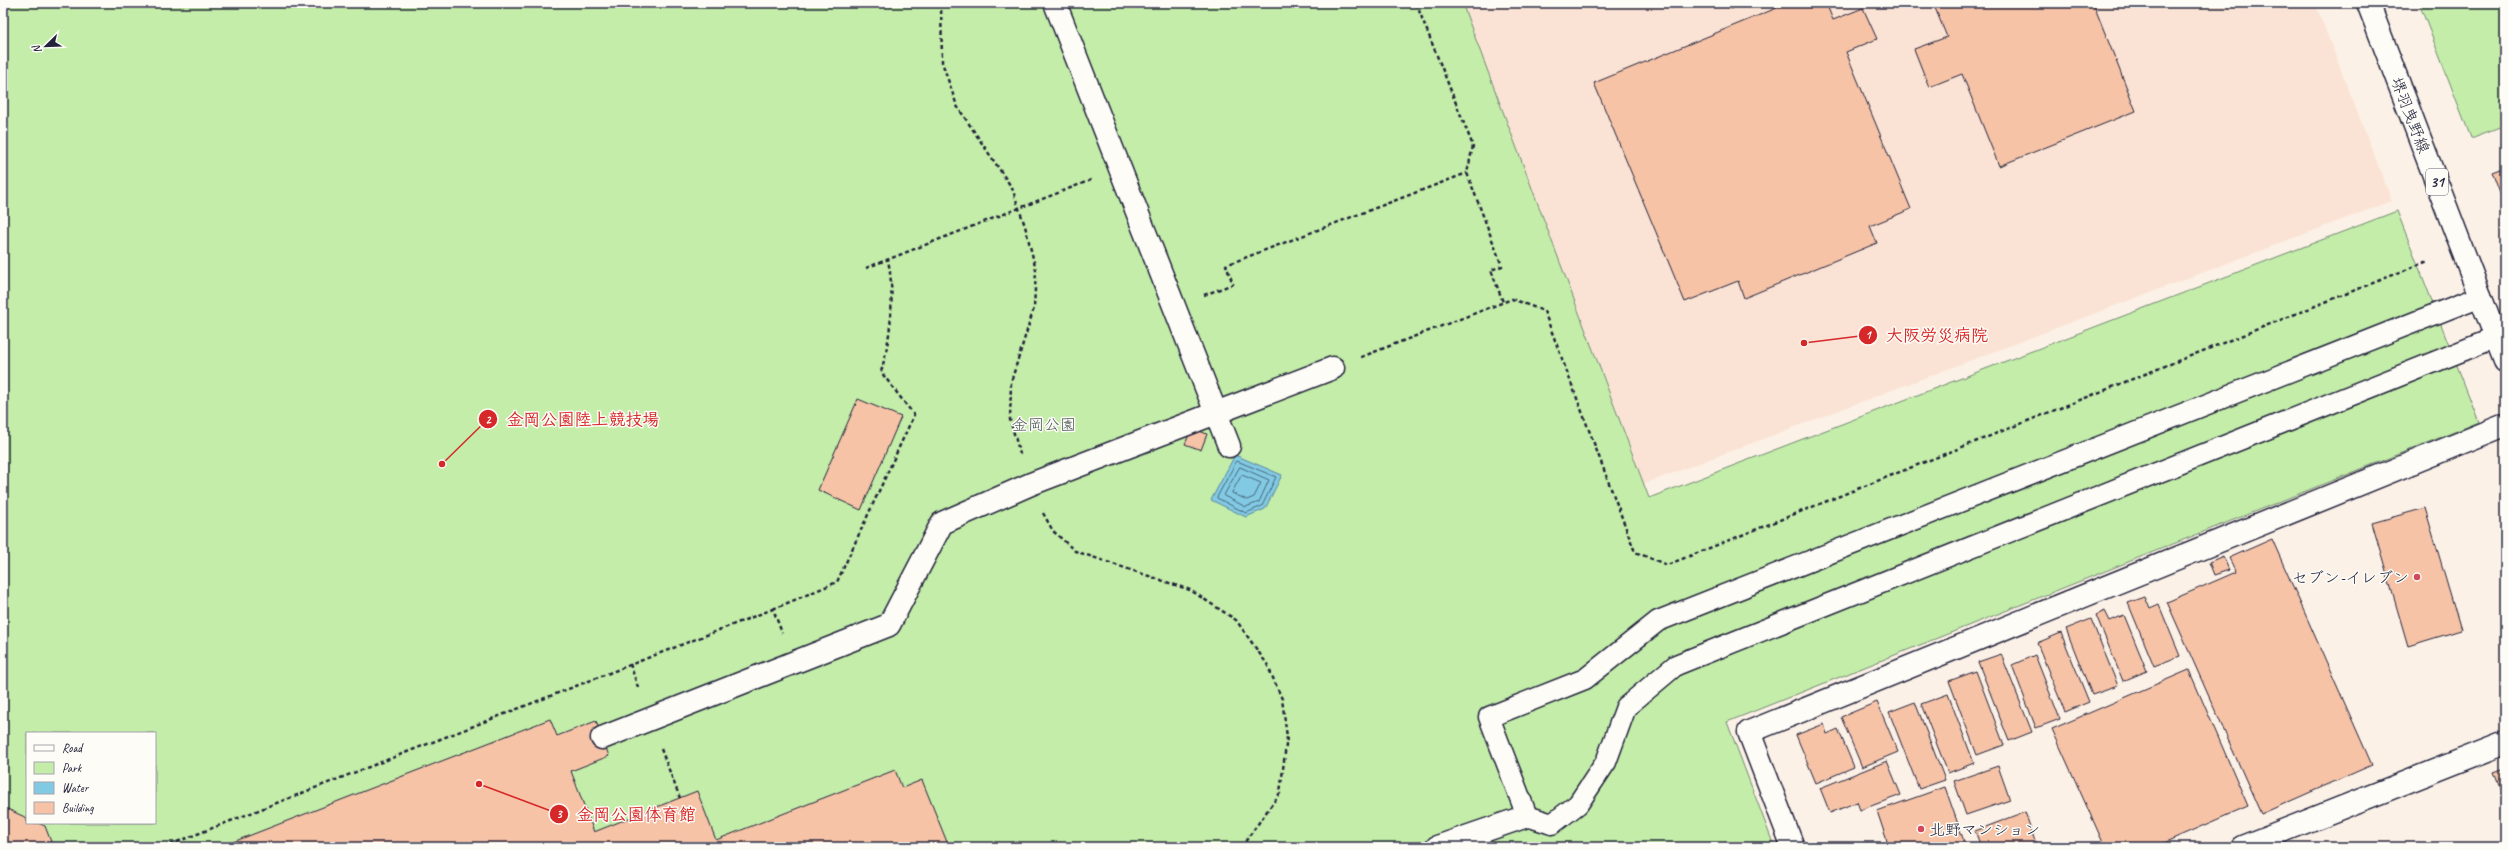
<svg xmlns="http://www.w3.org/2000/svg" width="2508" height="850" font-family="Caveat,'Klee One',sans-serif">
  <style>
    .built { fill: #fae3d4 }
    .green { fill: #c3eda9; stroke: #728872; fill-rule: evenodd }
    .water { fill: #82cae3; stroke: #5c87a0 }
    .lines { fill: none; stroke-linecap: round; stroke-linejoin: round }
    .shore { stroke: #48657e; stroke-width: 1 }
    .building { fill: #f6c3a7; stroke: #22223b }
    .lane-casing { stroke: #22223b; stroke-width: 23 }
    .street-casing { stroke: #22223b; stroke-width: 25 }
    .primary-casing { stroke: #22223b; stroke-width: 25 }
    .path { stroke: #22223b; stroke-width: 2.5; stroke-dasharray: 4 3; stroke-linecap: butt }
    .lane { stroke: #fdfcf7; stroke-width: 20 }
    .street { stroke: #fdfcf7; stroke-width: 22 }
    .primary { stroke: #fdfcf7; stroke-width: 22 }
    .poi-dot { fill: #d1495b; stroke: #fdfcf7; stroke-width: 1.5 }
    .labels { text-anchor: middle; stroke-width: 3; stroke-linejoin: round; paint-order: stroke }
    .shield { fill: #fdfcf7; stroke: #646373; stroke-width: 1 }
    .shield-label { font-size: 15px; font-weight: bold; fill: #22223b }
    .street-label { font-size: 16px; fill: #22223b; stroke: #fdfcf7 }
    .park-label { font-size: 16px; fill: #4a5556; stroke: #fdfcf7 }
    .poi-label { font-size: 16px; fill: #22223b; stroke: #fdfcf7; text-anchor: end }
    .leader { fill: none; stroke: #d62828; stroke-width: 1.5 }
    .callout-dot { fill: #d62828; stroke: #fdfcf7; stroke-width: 1.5 }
    .mark-label { font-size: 12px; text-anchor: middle; font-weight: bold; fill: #fff }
    .callout-label { font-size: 17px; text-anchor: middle; font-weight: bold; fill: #d62828; stroke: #fdfcf7; stroke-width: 3; stroke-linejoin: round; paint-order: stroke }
  </style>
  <rect width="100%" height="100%" fill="#fcf1e7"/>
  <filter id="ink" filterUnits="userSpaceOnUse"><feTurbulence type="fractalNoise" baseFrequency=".025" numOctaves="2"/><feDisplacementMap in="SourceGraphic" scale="8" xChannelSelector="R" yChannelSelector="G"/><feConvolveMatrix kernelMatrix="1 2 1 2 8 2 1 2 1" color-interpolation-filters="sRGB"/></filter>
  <g filter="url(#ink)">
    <!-- built -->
    <path class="built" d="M 1462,3 L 2315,3 L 2392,201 L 1644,484 Z"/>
    <!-- green -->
    <g class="green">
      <path d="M 3,3 L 1462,3 L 1649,498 L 2397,211 L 2479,422 L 1727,722 L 1774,846 L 1772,847 L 3,847 ZM 27,733 L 155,733 L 155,823 L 27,823 Z"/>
      <path d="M 2419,3 L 2505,3 L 2505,125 L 2471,138 Z"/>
    </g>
    <!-- water -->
    <path class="water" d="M 1235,455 L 1282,475 L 1265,509 L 1246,517 L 1211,500 Z"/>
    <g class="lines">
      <!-- shore -->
      <g class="shore">
        <path d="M 1237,461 L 1276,477 L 1262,506 L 1246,513 L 1217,498 Z"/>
        <path d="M 1240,467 L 1269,480 L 1259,502 L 1246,507 L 1224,496 Z"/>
        <path d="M 1242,475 L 1261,483 L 1254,497 L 1247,500 L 1232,493 Z"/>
      </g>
    </g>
    <!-- building -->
    <g class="building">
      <path d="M 1728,3 L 1744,3 L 1731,9 Z"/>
      <path d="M 1789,3 L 1826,3 L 1833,20 L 1863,8 L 1877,39 L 1846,52 L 1911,209 L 1870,226 L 1877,243 L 1744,298 L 1738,281 L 1685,302 L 1594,83 Z"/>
      <path d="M 1933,3 L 2093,3 L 2136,111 L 1999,166 L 1962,74 L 1929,87 L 1914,49 L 1947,37 Z"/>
      <path d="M 2505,167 L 2505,195 L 2501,196 L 2492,172 Z"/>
      <path d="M 858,399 L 901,417 L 861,510 L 818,490 Z"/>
      <path d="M 1192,428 L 1207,434 L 1201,450 L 1185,444 Z"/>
      <path d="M 2425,508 L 2461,630 L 2408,646 L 2372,523 Z"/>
      <path d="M 2272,539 L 2372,765 L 2261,814 L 2167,602 L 2236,572 L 2229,558 Z"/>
      <path d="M 2223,556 L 2229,570 L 2214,575 L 2209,562 Z"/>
      <path d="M 2145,597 L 2150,609 L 2159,605 L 2180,656 L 2154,666 L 2128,603 Z"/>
      <path d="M 2105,611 L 2110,621 L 2124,615 L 2147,671 L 2123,681 L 2096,615 Z"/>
      <path d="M 2091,619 L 2118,686 L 2092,695 L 2066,629 Z"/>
      <path d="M 2061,633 L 2089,702 L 2065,712 L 2037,643 Z"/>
      <path d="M 2001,654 L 2032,732 L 2009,741 L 1978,662 Z"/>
      <path d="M 2035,655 L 2060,719 L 2036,728 L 2012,665 Z"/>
      <path d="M 2189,670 L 2248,806 L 2154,847 L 2105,847 L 2052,729 Z"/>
      <path d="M 1976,671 L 2004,745 L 1977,755 L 1949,681 Z"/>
      <path d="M 1948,694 L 1974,763 L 1948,773 L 1921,704 Z"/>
      <path d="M 1877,702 L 1898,752 L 1862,767 L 1841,717 Z"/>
      <path d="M 1915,702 L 1945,780 L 1919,789 L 1889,712 Z"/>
      <path d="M 550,719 L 557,736 L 596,721 L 609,756 L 571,771 L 594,832 L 697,791 L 716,840 L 895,770 L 902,788 L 922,780 L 949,847 L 220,847 Z"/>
      <path d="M 1824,724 L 1827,734 L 1838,729 L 1854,767 L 1816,783 L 1796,735 Z"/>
      <path d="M 1887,761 L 1901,795 L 1860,810 L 1857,802 L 1830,813 L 1820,788 Z"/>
      <path d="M 1998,766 L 2010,800 L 1966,815 L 1954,781 Z"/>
      <path d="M 2505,768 L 2505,802 L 2494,772 Z"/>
      <path d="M 1945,787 L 1966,847 L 1889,847 L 1877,811 Z"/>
      <path d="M 3,807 L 27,818 L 27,823 L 38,823 L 45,826 L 53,847 L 3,847 Z"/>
      <path d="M 2025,812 L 2037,847 L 1981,847 L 1975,831 Z"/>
    </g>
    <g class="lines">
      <defs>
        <path id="lane" d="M 2481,296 L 1658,621 L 1585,679 L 1489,717 L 1527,816 L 1552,824 L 1578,804 L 1606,762 L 1626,707 L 1676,665 L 2497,337"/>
        <g id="street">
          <path d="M 1055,3 L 1229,446"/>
          <path d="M 602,738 L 889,625 L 942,523 L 1031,484 L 1333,368"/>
          <path d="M 1437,847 L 1527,816"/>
          <path d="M 1793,847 L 1749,732 L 2505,425"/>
          <path d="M 2242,847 L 2505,743"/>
        </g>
        <path id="primary" d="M 2368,3 L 2505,361"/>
      </defs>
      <!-- lane casing -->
      <use href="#lane" class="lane-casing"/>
      <!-- street casing -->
      <use href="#street" class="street-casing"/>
      <!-- primary casing -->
      <use href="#primary" class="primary-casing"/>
      <!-- path -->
      <g class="path">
        <path d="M 941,3 L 942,62 L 957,106 L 1012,188 L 1025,226 L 1036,270 L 1034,308 L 1011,382 L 1010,420 L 1020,454"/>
        <path d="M 1416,3 L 1473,146 L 1467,173 L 1502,266 L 1491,270 L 1503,302"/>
        <path d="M 866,268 L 1091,180"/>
        <path d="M 1204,295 L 1233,284 L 1226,265 L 1467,173"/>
        <path d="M 1361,357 L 1512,299 L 1544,311 L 1635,552 L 1667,565 L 2428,261"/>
        <path d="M 1043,513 L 1053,531 L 1075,551 L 1190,590 L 1236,620 L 1267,664 L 1282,699 L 1287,737 L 1280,793 L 1245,842 L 1239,847"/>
        <path d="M 773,609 L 837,582 L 914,415 L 881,372 C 891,337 895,296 888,260"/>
        <path d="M 630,664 L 639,690"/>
        <path d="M 661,749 L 680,798"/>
        <path d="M 164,847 L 773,609 L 782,633"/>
      </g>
      <!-- lane -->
      <use href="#lane" class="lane"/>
      <!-- street -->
      <use href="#street" class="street"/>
      <!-- primary -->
      <use href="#primary" class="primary"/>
    </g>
  </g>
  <!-- markers -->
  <g class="poi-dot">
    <circle cx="2417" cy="577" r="4"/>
    <circle cx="1921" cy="829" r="4"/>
  </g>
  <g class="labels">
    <!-- shield labels -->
    <rect class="shield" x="2426" y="169" width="22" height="26" rx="3"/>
    <g class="shield-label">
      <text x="2437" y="187">31</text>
    </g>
    <!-- street labels -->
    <g class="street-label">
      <text transform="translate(2411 115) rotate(69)" y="6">堺羽曳野線</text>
    </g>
    <!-- park labels -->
    <g class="park-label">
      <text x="1044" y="430">金岡公園</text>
    </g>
    <!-- poi labels -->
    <g class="poi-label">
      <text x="2409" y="583">セブン-イレブン</text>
      <text x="1929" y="835" text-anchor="start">北野マンション</text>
    </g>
  </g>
  <!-- callouts -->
  <path class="leader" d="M1804 343L1868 335M442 464L488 419M479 784L559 814"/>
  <g class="callout-dot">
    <circle cx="1804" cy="343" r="4"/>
    <circle cx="442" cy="464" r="4"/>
    <circle cx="479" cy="784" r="4"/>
    <circle cx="1868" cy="335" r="10"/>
    <circle cx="488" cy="419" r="10"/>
    <circle cx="559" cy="814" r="10"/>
  </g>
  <g class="mark-label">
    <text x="1868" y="339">1</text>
    <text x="488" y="424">2</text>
    <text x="559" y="818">3</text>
  </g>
  <g class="callout-label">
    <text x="1937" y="341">大阪労災病院</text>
    <text x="583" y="425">金岡公園陸上競技場</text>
    <text x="636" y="820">金岡公園体育館</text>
  </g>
  <!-- margin -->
  <rect width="2508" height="850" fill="none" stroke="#fdfcf7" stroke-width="16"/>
  <rect x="8" y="8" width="2492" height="834" fill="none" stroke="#22223b" stroke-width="1.5" filter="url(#ink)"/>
  <!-- legend -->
  <rect x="26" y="732" width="130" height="92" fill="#fdfcf7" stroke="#a5a5ac"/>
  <rect x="34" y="745" width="20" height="6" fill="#fdfcf7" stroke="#a5a5ac"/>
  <text x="62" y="752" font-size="12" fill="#22223b">Road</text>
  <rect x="34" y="762" width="20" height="12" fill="#c3eda9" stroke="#a5a5ac"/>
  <text x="62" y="772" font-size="12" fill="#22223b">Park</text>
  <rect x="34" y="782" width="20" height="12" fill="#82cae3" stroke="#a5a5ac"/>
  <text x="62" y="792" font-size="12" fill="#22223b">Water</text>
  <rect x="34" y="802" width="20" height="12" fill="#f6c3a7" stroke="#a5a5ac"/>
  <text x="62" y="812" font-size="12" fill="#22223b">Building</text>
  <!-- north arrow -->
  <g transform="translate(46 46) rotate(247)" stroke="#fdfcf7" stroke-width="3" paint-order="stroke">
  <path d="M0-3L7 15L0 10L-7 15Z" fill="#22223b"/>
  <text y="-6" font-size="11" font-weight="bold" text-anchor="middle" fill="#22223b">N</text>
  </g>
</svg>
